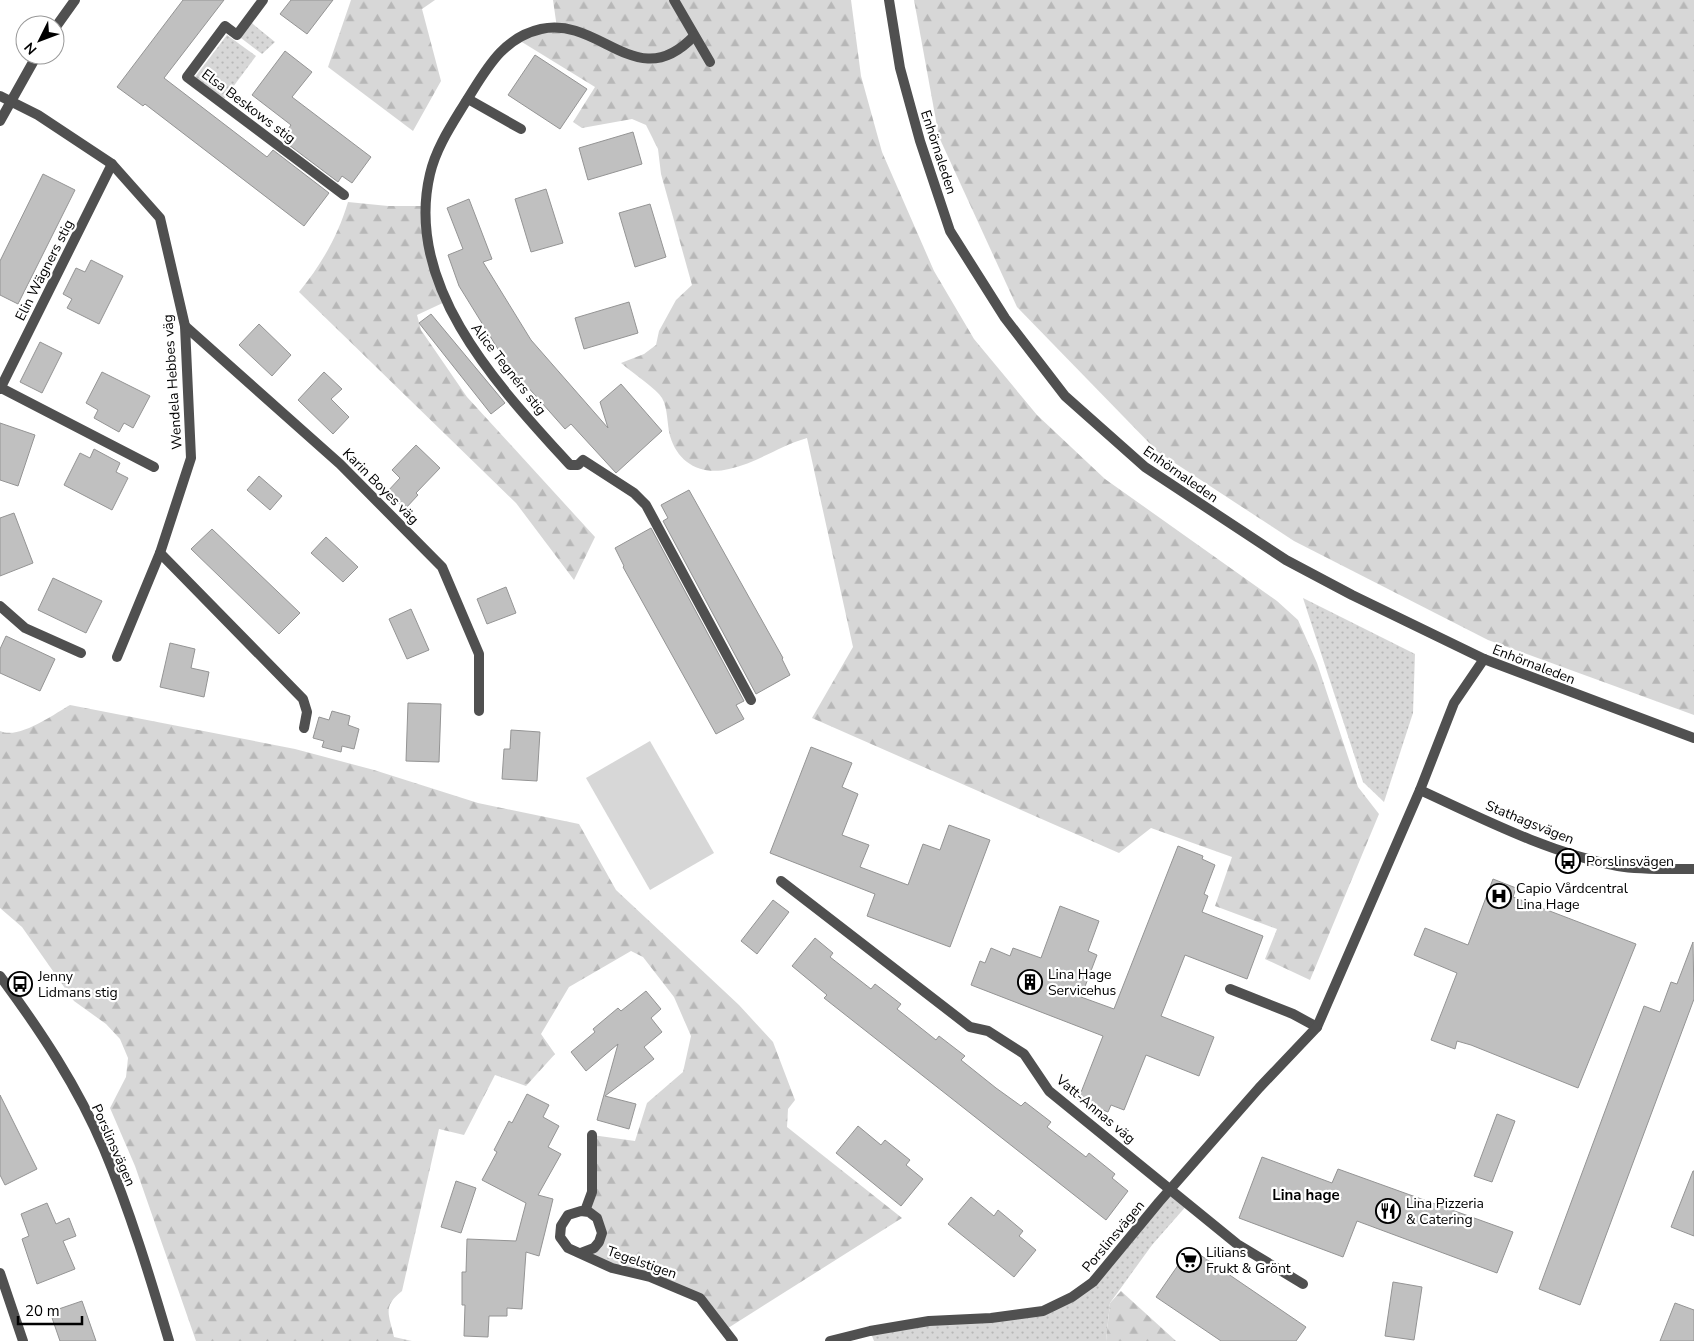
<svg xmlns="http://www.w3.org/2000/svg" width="1694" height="1341" font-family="'Nunito Sans',sans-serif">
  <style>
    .green { fill: url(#green-dots) }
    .forest { fill: url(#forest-firs) }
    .pitch { fill: #d7d7d7 }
    .building { fill: #c0c0c0; stroke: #949494 }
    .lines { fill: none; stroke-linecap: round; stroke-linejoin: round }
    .minor { stroke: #505050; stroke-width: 10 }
    .tertiary { stroke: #505050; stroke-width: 10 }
    .labels { text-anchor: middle; stroke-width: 4.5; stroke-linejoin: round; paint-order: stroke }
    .street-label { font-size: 14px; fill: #000; stroke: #fff }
    .poi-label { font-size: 14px; fill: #000; stroke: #fff; text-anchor: start }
    .neighbourhood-label { font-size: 15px; font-weight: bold; fill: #000; stroke: #fff }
  </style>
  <defs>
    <pattern id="green-dots" width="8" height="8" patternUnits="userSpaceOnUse" patternTransform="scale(1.25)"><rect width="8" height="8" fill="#d7d7d7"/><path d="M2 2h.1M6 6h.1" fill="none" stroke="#b7b7b7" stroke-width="1.8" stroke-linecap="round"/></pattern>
    <pattern id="forest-firs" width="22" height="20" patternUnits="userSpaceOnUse" patternTransform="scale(1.25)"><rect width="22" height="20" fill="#d7d7d7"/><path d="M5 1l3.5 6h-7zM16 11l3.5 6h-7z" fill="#b7b7b7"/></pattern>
  </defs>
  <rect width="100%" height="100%" fill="#fff"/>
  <!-- green -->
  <g class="green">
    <path d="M 248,20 L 275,42 L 262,54 L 237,35 Z"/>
    <path d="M 227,35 L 256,56 L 224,99 L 195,77 Z"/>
    <path d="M 1303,598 L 1415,654 L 1413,713 L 1384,802 L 1363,782 Z"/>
    <path d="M 1171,1189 L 1188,1204 L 1152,1245 L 1110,1303 L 1106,1341 L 874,1341 L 870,1331 L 1011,1316 L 1072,1297 Z"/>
  </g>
  <!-- forest -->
  <g class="forest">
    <path d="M 351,0 L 435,0 L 422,9 L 441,81 L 413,131 L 328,67 Z"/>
    <path d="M 553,0 L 851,0 L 861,76 L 882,152 L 934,271 L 974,339 L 1037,415 L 1105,479 L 1277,601 L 1298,620 L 1317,663 L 1358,787 L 1379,814 L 1310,980 L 1265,959 L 1277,929 L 1215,906 L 1232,857 L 1151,828 L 1119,853 L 812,718 L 853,647 L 807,438 C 779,446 759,462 729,469 C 701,476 678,463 670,436 C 667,425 668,408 662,398 C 658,390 630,371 621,363 L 644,354 L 656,345 L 659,331 L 676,300 L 692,285 L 661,174 L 658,149 L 646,125 L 632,119 L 582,128 L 573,122 L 595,87 L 517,39 L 557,28 Z"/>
    <path d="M 914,0 L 1694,0 L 1694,715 L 1488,640 L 1294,541 L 1158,452 L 1017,307 L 939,137 Z"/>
    <path d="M 348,202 L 388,206 L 426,206 L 428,237 L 447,301 L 417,315 L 421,330 L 467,397 L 595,537 L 574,580 L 516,503 L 299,292 C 321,265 338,236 348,202 Z"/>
    <path d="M 70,705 L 295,749 L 374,770 L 478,803 L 579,824 L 616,890 L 739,1005 L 773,1042 L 795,1100 L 788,1109 L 787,1127 L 902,1218 L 725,1330 L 700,1298 L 581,1253 L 601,1238 L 589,1212 L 592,1135 L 635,1141 L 647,1103 L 683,1072 L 691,1036 L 674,997 L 643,957 L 631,951 L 569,987 L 541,1034 L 555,1054 L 526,1086 L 495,1075 L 464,1135 L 439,1129 L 402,1291 C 382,1307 389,1314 394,1337 L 412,1341 L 196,1341 L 135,1166 L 110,1108 L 126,1077 L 128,1058 L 120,1039 L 106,1024 L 74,1001 L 22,927 L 0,908 L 0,731 C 19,740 54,714 70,705 Z"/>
    <path d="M 1121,1291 L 1176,1341 L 1106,1341 L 1110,1303 Z"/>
  </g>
  <!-- pitch -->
  <path class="pitch" d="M 650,741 L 714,853 L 650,890 L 586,778 Z"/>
  <!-- building -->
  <g class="building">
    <path d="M 183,0 L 224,0 L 164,78 L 267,157 L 273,150 L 329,193 L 304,226 L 145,104 L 143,106 L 117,87 Z"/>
    <path d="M 291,0 L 333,0 L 307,34 L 280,14 Z"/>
    <path d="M 285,51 L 312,72 L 292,97 L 371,157 L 352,183 L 342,176 L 338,182 L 281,139 L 291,125 L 252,95 Z"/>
    <path d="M 535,55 L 587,89 L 560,129 L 508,95 Z"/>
    <path d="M 633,132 L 642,164 L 588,180 L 579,148 Z"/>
    <path d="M 43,174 L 75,190 L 18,304 L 0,295 L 0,261 Z"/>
    <path d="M 546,189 L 563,243 L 531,252 L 515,199 Z"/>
    <path d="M 469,199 L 492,259 L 483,262 L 531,340 L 608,428 L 600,402 L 621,384 L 662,431 L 616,473 L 571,424 L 565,429 L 526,385 L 522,388 L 459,286 L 448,255 L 463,249 L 447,208 Z"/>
    <path d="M 650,204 L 666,257 L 635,267 L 619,213 Z"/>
    <path d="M 91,260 L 123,276 L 99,324 L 67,308 L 72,299 L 63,294 L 76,268 L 85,272 Z"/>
    <path d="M 629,302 L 638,333 L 584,349 L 575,318 Z"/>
    <path d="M 431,314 L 505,403 L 491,414 L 419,323 Z"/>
    <path d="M 259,324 L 291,355 L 272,376 L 239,345 Z"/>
    <path d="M 40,342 L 62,353 L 42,393 L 20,382 Z"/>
    <path d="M 102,372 L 150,396 L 133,428 L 124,423 L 119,432 L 94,418 L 98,410 L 86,403 Z"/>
    <path d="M 324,372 L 342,389 L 331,399 L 349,417 L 333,434 L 298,400 Z"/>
    <path d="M 0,423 L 35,435 L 18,486 L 0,480 Z"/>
    <path d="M 416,445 L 440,468 L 416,493 L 418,495 L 405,509 L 387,492 L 400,478 L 392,470 Z"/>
    <path d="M 94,449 L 120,463 L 116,472 L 128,478 L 112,510 L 64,485 L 80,453 L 90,458 Z"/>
    <path d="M 259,476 L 282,496 L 270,510 L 247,490 Z"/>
    <path d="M 689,490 L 783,658 L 782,659 L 790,675 L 756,694 L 663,521 L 668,518 L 661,505 Z"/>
    <path d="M 14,513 L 33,563 L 0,576 L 0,518 Z"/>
    <path d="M 651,528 L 744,701 L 736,705 L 744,719 L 716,734 L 623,567 L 624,566 L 615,548 Z"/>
    <path d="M 212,529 L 300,613 L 279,634 L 191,549 Z"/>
    <path d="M 326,537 L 358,567 L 343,582 L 311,553 Z"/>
    <path d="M 53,578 L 102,601 L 86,633 L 38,610 Z"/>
    <path d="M 506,587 L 516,613 L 487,624 L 477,599 Z"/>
    <path d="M 411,609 L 429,650 L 407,659 L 389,619 Z"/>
    <path d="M 6,636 L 55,659 L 40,691 L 0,673 L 0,649 Z"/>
    <path d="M 170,643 L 195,649 L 191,668 L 209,672 L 204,697 L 160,687 Z"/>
    <path d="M 408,703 L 441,704 L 439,762 L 406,761 Z"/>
    <path d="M 332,711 L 350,716 L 348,725 L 359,729 L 354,749 L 342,746 L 341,752 L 322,747 L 324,741 L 313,738 L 319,717 L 329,720 Z"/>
    <path d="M 511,730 L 540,732 L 537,781 L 502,779 L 504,749 L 510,749 Z"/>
    <path d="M 811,747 L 852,763 L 842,787 L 858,794 L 842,835 L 869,845 L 860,867 L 908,885 L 923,844 L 940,850 L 949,825 L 990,840 L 950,947 L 867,916 L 875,894 L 770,853 Z"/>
    <path d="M 1178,846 L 1203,856 L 1202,859 L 1215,865 L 1204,894 L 1208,896 L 1202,912 L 1263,936 L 1247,979 L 1185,955 L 1161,1016 L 1214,1037 L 1199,1076 L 1146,1055 L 1124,1110 L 1111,1105 L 1108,1112 L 1078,1100 L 1103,1036 L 971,985 L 980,961 L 985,963 L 991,948 L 1010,956 L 1013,948 L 1041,958 L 1060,906 L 1099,921 L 1088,951 L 1097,955 L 1081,997 L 1114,1009 Z"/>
    <path d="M 1493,879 L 1516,888 L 1513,897 L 1636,944 L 1578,1088 L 1471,1045 L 1457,1041 L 1455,1049 L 1431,1040 L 1457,973 L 1414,955 L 1425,928 L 1468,945 Z"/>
    <path d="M 773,900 L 789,912 L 757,954 L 741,941 Z"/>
    <path d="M 815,938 L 833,953 L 830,957 L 871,989 L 875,984 L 901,1004 L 897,1009 L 936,1040 L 939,1036 L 965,1056 L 961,1060 L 996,1088 L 1021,1106 L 1025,1102 L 1051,1122 L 1047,1127 L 1086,1157 L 1089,1153 L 1115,1174 L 1112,1178 L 1128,1191 L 1106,1220 L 824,998 L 827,995 L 792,966 Z"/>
    <path d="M 1693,942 L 1694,999 L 1580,1305 L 1539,1289 L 1644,1006 L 1660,1012 L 1671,982 L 1677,984 Z"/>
    <path d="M 646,991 L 661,1009 L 651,1018 L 662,1032 L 644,1047 L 654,1059 L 605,1096 L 636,1104 L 629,1129 L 597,1120 L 618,1044 L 586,1071 L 571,1052 L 595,1032 L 593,1029 L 618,1008 L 621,1011 Z"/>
    <path d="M 527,1094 L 549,1105 L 543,1117 L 559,1126 L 548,1147 L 561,1154 L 538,1195 L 553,1199 L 545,1232 L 539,1256 L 526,1252 L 522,1309 L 507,1308 L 507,1316 L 489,1316 L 488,1337 L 464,1336 L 465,1305 L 462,1305 L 462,1272 L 466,1272 L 467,1239 L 516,1241 L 526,1203 L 482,1180 L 497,1152 L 494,1150 L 509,1121 L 512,1123 Z"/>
    <path d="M 0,1095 L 37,1169 L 5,1185 L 0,1175 Z"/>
    <path d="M 1497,1114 L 1515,1121 L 1492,1182 L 1474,1176 Z"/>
    <path d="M 858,1126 L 881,1145 L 885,1140 L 910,1160 L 906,1165 L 923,1179 L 901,1206 L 836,1153 Z"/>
    <path d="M 1262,1157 L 1332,1183 L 1338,1169 L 1513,1232 L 1497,1273 L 1357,1221 L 1343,1257 L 1239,1218 Z"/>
    <path d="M 1693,1171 L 1694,1171 L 1694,1236 L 1671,1227 Z"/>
    <path d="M 456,1181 L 476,1188 L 461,1233 L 441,1227 Z"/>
    <path d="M 971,1197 L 994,1216 L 998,1210 L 1023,1231 L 1019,1236 L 1036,1250 L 1014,1277 L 948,1224 Z"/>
    <path d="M 47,1203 L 56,1224 L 69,1218 L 76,1236 L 63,1241 L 75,1269 L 37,1284 L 22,1239 L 29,1236 L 21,1214 Z"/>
    <path d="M 1190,1248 L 1306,1327 L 1296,1341 L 1221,1341 L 1156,1297 Z"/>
    <path d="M 1393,1282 L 1422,1287 L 1414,1340 L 1385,1336 Z"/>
    <path d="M 82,1301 L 96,1341 L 60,1341 L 50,1312 Z"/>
    <path d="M 1675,1303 L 1694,1310 L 1694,1341 L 1660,1341 Z"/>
  </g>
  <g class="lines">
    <!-- minor -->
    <g class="minor">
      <path d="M 263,0 L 237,35 L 225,26 L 187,77 L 344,195"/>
      <path d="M 674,0 L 710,62"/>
      <path d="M 55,28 L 75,0"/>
      <path d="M 694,36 C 637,96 601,16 541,29 C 501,38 485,72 465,103 C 451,126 436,148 430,174 C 403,288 501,389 570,465 L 578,465 L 583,460 L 634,493 L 646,505 L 751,700"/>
      <path d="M 0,96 L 38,115 L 112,164 L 160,218 L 185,326 L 191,458 L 160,553 L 117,657"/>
      <path d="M 468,99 L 521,129"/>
      <path d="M 0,121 L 37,55"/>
      <path d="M 185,326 L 340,464 L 442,567 L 479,654 L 479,711"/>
      <path d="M 1,388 L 154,467"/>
      <path d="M 0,389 L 112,164"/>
      <path d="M 160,553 L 303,699 L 307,712 L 304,728"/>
      <path d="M 0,606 L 25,628 L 81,653"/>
      <path d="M 1420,790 C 1483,819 1549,853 1618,866 C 1642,870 1670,869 1694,869"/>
      <path d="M 781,881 L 970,1027 L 988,1031 L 1024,1054 L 1049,1091 L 1237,1244 L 1303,1284"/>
      <path d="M 0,976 C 40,1030 78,1087 104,1149 C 130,1211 150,1277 169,1341"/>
      <path d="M 1230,989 L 1293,1014 L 1317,1027"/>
      <path d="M 585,1211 L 592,1192 L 592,1135"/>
      <path d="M 581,1253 L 594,1248 L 599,1242 L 602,1233 L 597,1218 L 589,1212 L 581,1211 L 568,1215 L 561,1226 L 560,1237 L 568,1248 L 612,1268 L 650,1277 L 700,1298 L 733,1341"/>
      <path d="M 0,1273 L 23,1341"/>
      <path d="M 830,1341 L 870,1331 L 929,1321 L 991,1318 L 1043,1311 L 1072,1297 L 1093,1282 L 1159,1202 L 1259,1088 L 1317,1027 L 1420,790 L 1454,703 L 1484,659"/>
    </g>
    <!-- tertiary -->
    <path class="tertiary" d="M 889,0 L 900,68 L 920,141 L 950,231 L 1005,318 L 1065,396 L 1145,467 L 1286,560 L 1352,595 L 1484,659 L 1694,738"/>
  </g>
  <!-- icons -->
  <defs>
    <symbol id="bus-ring" viewBox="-11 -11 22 22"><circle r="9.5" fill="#fff" stroke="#000" stroke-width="1.5"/><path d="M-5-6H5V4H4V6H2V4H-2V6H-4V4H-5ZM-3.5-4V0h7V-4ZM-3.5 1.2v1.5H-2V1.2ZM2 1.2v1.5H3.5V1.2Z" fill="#000"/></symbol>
    <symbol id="hospital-ring" viewBox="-11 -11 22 22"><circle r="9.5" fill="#fff" stroke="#000" stroke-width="1.5"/><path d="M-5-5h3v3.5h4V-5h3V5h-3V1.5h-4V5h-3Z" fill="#000"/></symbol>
    <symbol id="building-ring" viewBox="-11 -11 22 22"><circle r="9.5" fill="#fff" stroke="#000" stroke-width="1.5"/><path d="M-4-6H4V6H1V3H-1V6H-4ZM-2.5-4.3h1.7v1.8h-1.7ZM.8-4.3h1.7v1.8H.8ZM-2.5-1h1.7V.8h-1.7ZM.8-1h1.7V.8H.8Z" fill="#000"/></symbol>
    <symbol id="restaurant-ring" viewBox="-11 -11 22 22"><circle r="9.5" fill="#fff" stroke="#000" stroke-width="1.5"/><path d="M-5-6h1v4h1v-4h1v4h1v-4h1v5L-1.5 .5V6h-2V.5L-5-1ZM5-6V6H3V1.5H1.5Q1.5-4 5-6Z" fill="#000"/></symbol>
    <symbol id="supermarket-ring" viewBox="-11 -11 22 22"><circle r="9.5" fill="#fff" stroke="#000" stroke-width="1.5"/><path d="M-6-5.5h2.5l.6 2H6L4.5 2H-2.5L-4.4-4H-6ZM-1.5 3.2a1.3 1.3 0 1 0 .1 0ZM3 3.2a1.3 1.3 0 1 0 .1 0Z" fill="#000"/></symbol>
  </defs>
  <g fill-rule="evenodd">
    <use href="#bus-ring" x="1554" y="847" width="28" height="28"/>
    <use href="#hospital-ring" x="1485" y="882" width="28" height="28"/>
    <use href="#building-ring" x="1016" y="968" width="28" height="28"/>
    <use href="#bus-ring" x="6" y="970" width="28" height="28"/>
    <use href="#restaurant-ring" x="1374" y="1197" width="28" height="28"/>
    <use href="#supermarket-ring" x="1175" y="1246" width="28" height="28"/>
  </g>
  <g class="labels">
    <!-- street labels -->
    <g class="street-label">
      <text transform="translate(249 106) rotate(37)" y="5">Elsa Beskows stig</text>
      <text transform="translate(939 152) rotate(72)" y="5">Enhörnaleden</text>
      <text transform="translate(44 270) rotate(-63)" y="5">Elin Wägners stig</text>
      <text transform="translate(509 369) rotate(52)" y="5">Alice Tegnérs stig</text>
      <text transform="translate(172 382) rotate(-94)" y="5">Wendela Hebbes väg</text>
      <text transform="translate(1181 474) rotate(35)" y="5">Enhörnaleden</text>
      <text transform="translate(381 486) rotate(45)" y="5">Karin Boyes väg</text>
      <text transform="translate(1534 664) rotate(21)" y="5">Enhörnaleden</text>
      <text transform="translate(1530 822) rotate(22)" y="5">Stathagsvägen</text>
      <text transform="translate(1096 1109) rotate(40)" y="5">Vatt-Annas väg</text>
      <text transform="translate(114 1145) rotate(66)" y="5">Porslinsvägen</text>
      <text transform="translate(1113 1236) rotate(-50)" y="5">Porslinsvägen</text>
      <text transform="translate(642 1262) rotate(19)" y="5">Tegelstigen</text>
    </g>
    <!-- poi labels -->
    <g class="poi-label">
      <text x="1586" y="866">Porslinsvägen</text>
      <text x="1516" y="893">Capio Vårdcentral<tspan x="1516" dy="16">Lina Hage</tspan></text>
      <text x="1048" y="979">Lina Hage<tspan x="1048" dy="16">Servicehus</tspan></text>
      <text x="38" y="981">Jenny<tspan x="38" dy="16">Lidmans stig</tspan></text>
      <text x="1406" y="1208">Lina Pizzeria<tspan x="1406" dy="16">&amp; Catering</tspan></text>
      <text x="1206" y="1257">Lilians<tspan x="1206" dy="16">Frukt &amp; Grönt</tspan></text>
    </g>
    <!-- neighbourhood labels -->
    <g class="neighbourhood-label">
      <text x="1306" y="1200">Lina hage</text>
    </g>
  </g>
  <!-- north arrow -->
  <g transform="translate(40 40) rotate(228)"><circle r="24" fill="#ffffff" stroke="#999999"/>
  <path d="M0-4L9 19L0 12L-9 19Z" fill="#000000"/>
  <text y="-8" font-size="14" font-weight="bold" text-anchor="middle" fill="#000000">N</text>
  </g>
  <!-- scale -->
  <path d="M18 1316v8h64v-8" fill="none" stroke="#000000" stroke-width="2.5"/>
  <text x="25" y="1316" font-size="15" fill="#000000" stroke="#ffffff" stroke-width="4" paint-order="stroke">20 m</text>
</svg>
